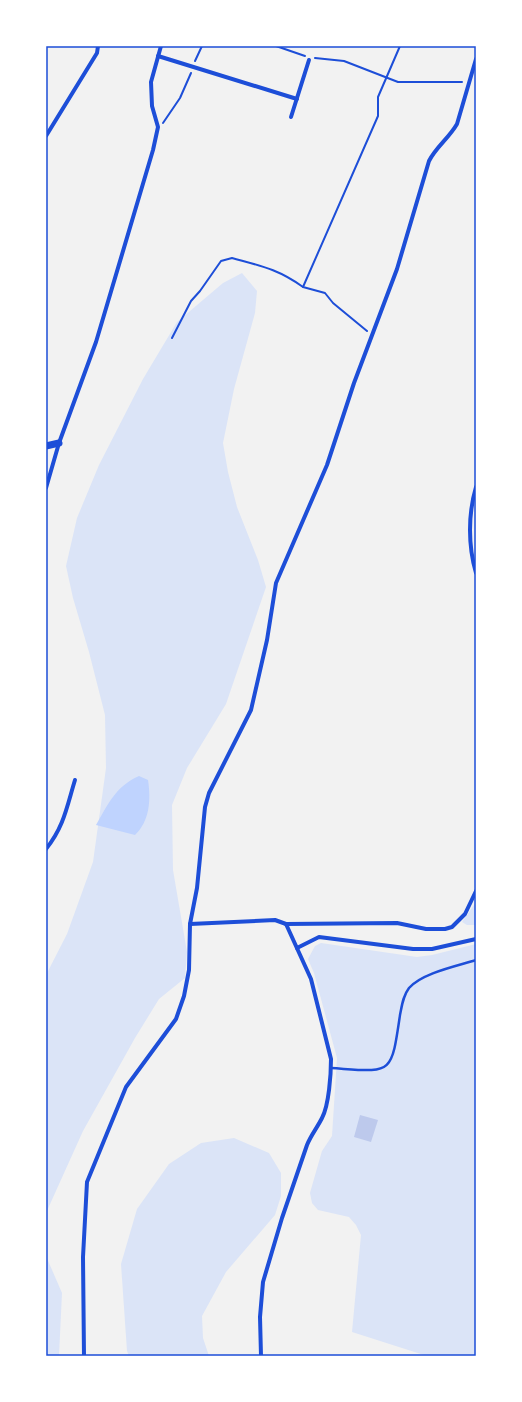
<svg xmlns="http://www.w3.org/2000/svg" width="522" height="1402" font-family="Commissioner,sans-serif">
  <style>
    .green { fill: #dbe4f7 }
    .water { fill: #bfd3fe }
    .building { fill: #bdc9ec }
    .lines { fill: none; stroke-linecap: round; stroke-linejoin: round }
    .path { stroke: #1d4ed8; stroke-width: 2 }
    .service { stroke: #1d4ed8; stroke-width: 2.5 }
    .minor { stroke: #1d4ed8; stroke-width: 4 }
    .tertiary { stroke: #1d4ed8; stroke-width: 7 }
    .neatline { fill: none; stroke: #1d4ed8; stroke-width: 1.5 }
  </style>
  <rect width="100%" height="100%" fill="#f2f2f2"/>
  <!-- green -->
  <g class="green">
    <path d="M 242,273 L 257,291 L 255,313 L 234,389 L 223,443 L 228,472 L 237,507 L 258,560 L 266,587 L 226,704 L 187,768 L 172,805 L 173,870 L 187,952 L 185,978 L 159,999 L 135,1038 L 83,1131 L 46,1213 L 46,975 L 67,934 L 93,862 L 106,768 L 105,715 L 89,652 L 73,598 L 66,566 L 77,518 L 99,465 L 143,379 L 177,322 L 223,283 Z"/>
    <path d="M 476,902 L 476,925 L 467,925 L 462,922 Z"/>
    <path d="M 321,943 L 417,957 L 432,955 L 476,944 L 476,1356 L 427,1356 L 352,1332 L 361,1235 L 356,1225 L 349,1217 L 318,1210 L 312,1203 L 310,1193 L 322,1151 L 332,1136 L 337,1058 L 314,973 L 308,959 L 315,946 Z"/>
    <path d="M 234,1138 L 269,1153 L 281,1173 L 281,1196 L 275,1215 L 226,1272 L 202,1316 L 203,1338 L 209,1356 L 129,1356 L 127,1351 L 121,1264 L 137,1209 L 169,1164 L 201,1143 Z"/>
    <path d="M 46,1256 L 62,1293 L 59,1356 L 46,1356 Z"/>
  </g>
  <!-- water -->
  <path class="water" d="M 139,776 L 148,780 C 151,799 150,821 135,835 L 96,825 C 109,803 115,787 139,776 Z"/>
  <!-- building -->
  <path class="building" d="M 360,1115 L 378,1120 L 371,1142 L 354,1137 Z"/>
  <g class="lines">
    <!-- path -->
    <g class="path">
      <path d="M 276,46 L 305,56"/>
      <path d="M 315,58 L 344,61 L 398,82 L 462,82"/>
      <path d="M 195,61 L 202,46"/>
      <path d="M 163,123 L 180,98 L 191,73"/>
      <path d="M 367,331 L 333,303 L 325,293 L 303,287 L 378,116 L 378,97 L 400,46"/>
      <path d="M 172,338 L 191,301 L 200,291 L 221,261 L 232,258 C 261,266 278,269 303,287"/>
    </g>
    <!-- service -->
    <path class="service" d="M 331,1068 C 392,1072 391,1077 400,1015 C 402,1005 403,996 409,988 C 422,973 457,966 476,960"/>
    <!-- minor -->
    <g class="minor">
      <path d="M 158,56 L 297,99"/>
      <path d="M 291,117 L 309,60"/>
      <path d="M 46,136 L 97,53 L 98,46"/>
      <path d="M 476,487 C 468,514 468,546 476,573"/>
      <path d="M 46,488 L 59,443 L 96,342 L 153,150 L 158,127 L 152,106 L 151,82 L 161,46"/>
      <path d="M 46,849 C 64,827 67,806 75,780"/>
      <path d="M 190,924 L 275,920 L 286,924 L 397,923 L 426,929 L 445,929 L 452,927 L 465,914 L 476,891"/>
      <path d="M 297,948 L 319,937 L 413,949 L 432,949 L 476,939"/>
      <path d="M 84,1356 L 83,1257 L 87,1182 L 126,1087 L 176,1019 L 184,996 L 189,970 L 190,924 L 197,888 L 205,807 L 209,793 L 251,710 L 267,640 L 276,583 L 327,465 L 354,383 L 397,269 L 429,161 C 436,147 449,138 457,124 L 476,59"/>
      <path d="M 261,1356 L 260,1317 L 263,1282 L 282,1218 L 307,1145 C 311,1135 317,1128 322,1118 C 329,1105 331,1074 331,1059 L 311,979 L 286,924"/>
    </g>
    <!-- tertiary -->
    <path class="tertiary" d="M 46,446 L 59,443"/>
  </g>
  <!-- border -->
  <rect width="522" height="1402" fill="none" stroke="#ffffff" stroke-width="94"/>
  <rect x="47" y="47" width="428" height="1308" class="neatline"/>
</svg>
